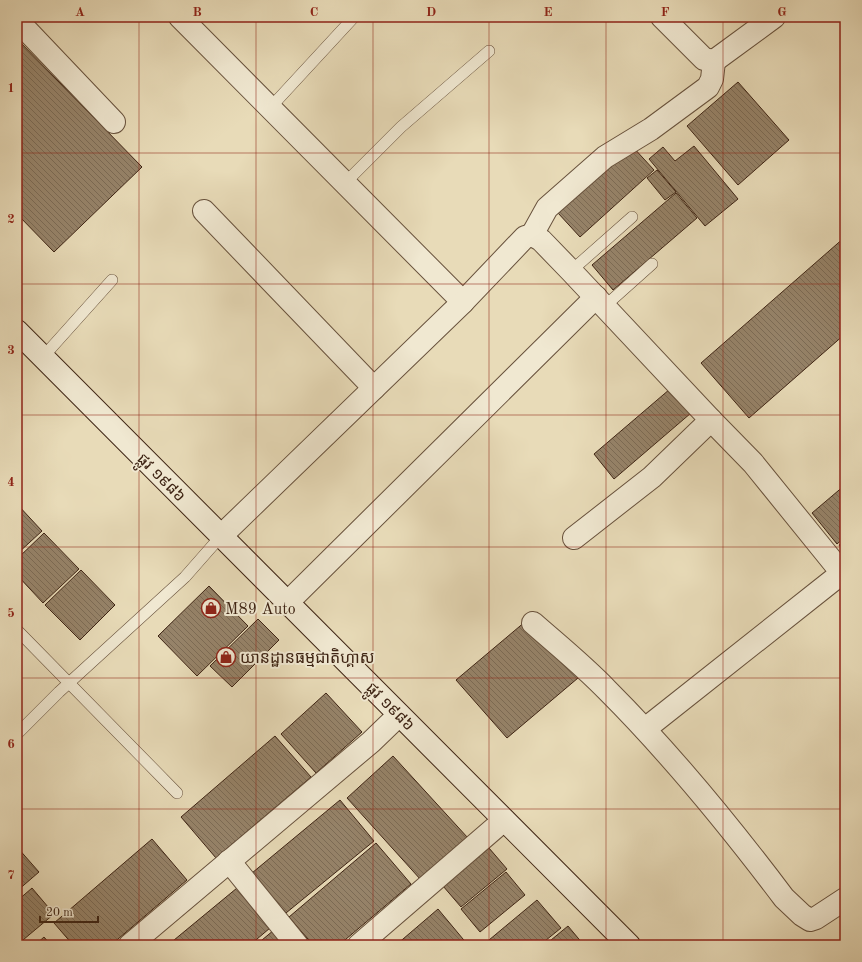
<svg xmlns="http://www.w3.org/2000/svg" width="862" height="962" font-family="'Old Standard TT','Noto Sans Khmer',serif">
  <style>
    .building { fill: url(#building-back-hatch); stroke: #3e2414 }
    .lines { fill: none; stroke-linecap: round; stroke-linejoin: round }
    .lane-casing { stroke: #68523d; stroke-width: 12 }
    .street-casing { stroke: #68523d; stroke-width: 24 }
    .secondary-casing { stroke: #3e2414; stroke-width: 24 }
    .lane { stroke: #f0e8d1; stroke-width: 11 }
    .street { stroke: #f0e8d1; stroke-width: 22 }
    .secondary { stroke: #f0e8d1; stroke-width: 22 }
    .grid { fill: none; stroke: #8f2418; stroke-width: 1; stroke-opacity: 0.55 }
    .labels { text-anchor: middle; stroke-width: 4; stroke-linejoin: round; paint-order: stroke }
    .street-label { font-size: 16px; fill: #3e2414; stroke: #f0e8d1 }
    .poi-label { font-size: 16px; fill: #3e2414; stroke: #f0e8d1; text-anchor: start }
    .neatline { fill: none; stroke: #8f2418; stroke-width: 1.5 }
    .grid-label { font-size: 13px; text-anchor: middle; font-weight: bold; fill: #8f2418 }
  </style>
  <defs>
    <pattern id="building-back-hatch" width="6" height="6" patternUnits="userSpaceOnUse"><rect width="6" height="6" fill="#968369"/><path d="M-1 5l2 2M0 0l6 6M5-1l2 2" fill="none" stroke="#7c6b55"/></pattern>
  </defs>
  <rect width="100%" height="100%" fill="#e8dbb8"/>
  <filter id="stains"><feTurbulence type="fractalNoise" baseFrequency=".005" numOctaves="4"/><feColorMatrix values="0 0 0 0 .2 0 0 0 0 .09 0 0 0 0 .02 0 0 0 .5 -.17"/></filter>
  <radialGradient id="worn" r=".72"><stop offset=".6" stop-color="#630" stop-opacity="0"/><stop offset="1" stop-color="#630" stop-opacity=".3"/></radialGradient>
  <!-- building -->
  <g class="building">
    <path d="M 17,39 L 142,167 L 54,252 L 17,214 Z"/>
    <path d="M 738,82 L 789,140 L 738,185 L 687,126 Z"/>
    <path d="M 632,146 L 654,170 L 580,237 L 558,213 Z"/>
    <path d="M 694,146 L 738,199 L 705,226 L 649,159 L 663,147 L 675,161 Z"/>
    <path d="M 657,170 L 676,192 L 665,200 L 647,178 Z"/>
    <path d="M 676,193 L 697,218 L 613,290 L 592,265 Z"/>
    <path d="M 845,237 L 845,334 L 749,418 L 701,363 Z"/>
    <path d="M 670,389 L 691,413 L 614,479 L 594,454 Z"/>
    <path d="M 845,485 L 845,537 L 837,544 L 812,513 Z"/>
    <path d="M 17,504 L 42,531 L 17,554 Z"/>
    <path d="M 44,533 L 79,569 L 43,603 L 17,575 L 17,559 Z"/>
    <path d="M 845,540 L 845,553 L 839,545 Z"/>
    <path d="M 81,570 L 115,605 L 80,640 L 45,605 Z"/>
    <path d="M 209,586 L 248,626 L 197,676 L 158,636 Z"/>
    <path d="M 258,619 L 279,640 L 232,687 L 210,666 Z"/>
    <path d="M 526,621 L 578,678 L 507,738 L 456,680 Z"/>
    <path d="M 326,693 L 362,732 L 316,773 L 281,734 Z"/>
    <path d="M 275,736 L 311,777 L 216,858 L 181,817 Z"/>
    <path d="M 393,756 L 468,838 L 421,880 L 347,798 Z"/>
    <path d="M 340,800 L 374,841 L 286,913 L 252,873 Z"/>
    <path d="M 152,839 L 187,880 L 111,945 L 73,945 L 54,923 Z"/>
    <path d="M 376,843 L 411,884 L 339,945 L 313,945 L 289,917 Z"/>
    <path d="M 17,847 L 39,872 L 17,891 Z"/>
    <path d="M 489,848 L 507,869 L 461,907 L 443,886 Z"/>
    <path d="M 506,872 L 525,895 L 480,932 L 461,909 Z"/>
    <path d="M 32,888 L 54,914 L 17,945 L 17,901 Z"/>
    <path d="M 237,888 L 270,928 L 250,945 L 168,945 Z"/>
    <path d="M 537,900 L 561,928 L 540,945 L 483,945 Z"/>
    <path d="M 438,909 L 468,945 L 396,945 Z"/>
    <path d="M 568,926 L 583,944 L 545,945 Z"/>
    <path d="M 274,930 L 286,945 L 256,945 Z"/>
    <path d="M 44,937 L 51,945 L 35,945 Z"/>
  </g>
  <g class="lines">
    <defs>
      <g id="lane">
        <path d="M 270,108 L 354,17"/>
        <path d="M 345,183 L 401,127 L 489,51"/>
        <path d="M 571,271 L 632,217"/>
        <path d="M 605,306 L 652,264"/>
        <path d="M 43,357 L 112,280"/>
        <path d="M 17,630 L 177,793"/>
        <path d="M 17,734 L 59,692 L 185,577 L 221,536"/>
      </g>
      <g id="street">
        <path d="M 180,17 L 463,302"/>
        <path d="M 662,17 L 704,59 L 714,61 L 774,17"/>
        <path d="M 17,20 L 114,122"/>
        <path d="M 204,211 L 374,388"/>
        <path d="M 532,235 L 547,208 L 605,157 L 651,129 L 708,87 L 712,79 L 714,61"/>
        <path d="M 221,536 L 463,302 L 525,237 L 532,235 L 541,240 L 571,271 L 711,420 L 753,463 L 842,573 L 645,729"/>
        <path d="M 574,538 L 652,477 L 711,420"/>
        <path d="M 288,602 L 596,297"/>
        <path d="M 533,623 C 558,645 584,666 607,690 C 671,754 729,825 784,898 L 802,915 L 810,920 L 816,918 L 845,899"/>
        <path d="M 229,861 L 297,945"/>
        <path d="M 130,945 L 371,742 L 399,715"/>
        <path d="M 359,945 L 504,820"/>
      </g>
      <path id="secondary" d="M 17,331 L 629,945"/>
    </defs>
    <!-- lane casing -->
    <use href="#lane" class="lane-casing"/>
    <!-- street casing -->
    <use href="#street" class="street-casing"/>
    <!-- secondary casing -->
    <use href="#secondary" class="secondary-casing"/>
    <!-- lane -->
    <use href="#lane" class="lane"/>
    <!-- street -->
    <use href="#street" class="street"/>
    <!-- secondary -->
    <use href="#secondary" class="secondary"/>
  </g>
  <!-- grid -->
  <path class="grid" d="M 139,17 L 139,945M 256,17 L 256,945M 373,17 L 373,945M 489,17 L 489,945M 606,17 L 606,945M 723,17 L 723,945M 17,153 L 845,153M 17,284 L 845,284M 17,415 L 845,415M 17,547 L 845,547M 17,678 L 845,678M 17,809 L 845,809"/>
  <!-- icons -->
  <defs>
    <symbol id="shop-ring" viewBox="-11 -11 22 22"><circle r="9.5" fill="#f0e8d1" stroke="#8f2418" stroke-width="1.5"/><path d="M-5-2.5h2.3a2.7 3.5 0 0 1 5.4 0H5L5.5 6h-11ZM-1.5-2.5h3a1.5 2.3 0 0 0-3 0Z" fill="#8f2418"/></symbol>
  </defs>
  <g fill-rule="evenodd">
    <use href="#shop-ring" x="200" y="597" width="22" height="22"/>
    <use href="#shop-ring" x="215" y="646" width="22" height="22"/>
  </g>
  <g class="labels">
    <!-- street labels -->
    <g class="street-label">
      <text transform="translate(162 477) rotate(45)" y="6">ផ្លូវ ១៩៨៦</text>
      <text transform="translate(391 706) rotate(45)" y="6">ផ្លូវ ១៩៨៦</text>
    </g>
    <!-- poi labels -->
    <g class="poi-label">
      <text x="225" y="614">M89 Auto</text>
      <text x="240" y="663">យានដ្ឋានធម្មជាតិហ្គាស</text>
    </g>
  </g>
  <!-- margin -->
  <rect width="862" height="962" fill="none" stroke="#e8dbb8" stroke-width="44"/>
  <!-- scale -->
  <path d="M40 916v6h58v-6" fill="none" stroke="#3e2414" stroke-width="2"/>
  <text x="46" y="916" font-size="12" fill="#3e2414" stroke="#f0e8d1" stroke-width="3" paint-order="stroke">20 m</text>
  <rect x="22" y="22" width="818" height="918" class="neatline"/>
  <g class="grid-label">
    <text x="80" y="16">A</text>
    <text x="197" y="16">B</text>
    <text x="314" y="16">C</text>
    <text x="431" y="16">D</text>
    <text x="548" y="16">E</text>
    <text x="665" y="16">F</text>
    <text x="782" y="16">G</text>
    <text x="11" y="92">1</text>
    <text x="11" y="223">2</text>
    <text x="11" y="354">3</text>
    <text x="11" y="486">4</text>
    <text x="11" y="617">5</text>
    <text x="11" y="748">6</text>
    <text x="11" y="879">7</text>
  </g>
  <rect width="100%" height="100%" filter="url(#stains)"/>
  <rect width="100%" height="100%" fill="url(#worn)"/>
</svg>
